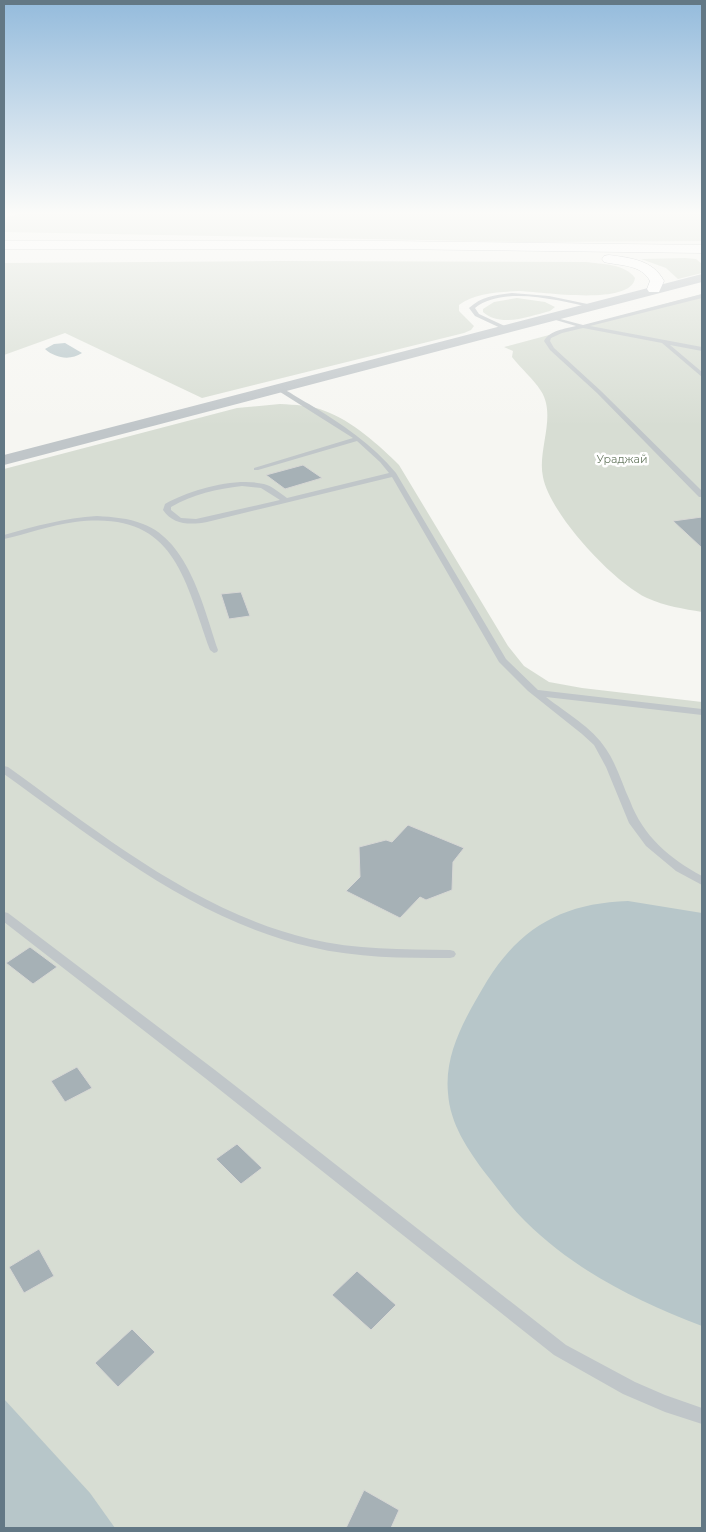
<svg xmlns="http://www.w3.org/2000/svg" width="706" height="1532" font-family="Montserrat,sans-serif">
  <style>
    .green { fill: #d7ddd3 }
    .water { fill: #b7c6c9 }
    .building { fill: #a6b1b6; stroke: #d7d7d5 }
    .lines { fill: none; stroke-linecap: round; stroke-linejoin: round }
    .trunk-casing { stroke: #b3b8bb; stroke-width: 1 }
    .service { fill: #c0c6c9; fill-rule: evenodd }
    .tertiary { fill: #c0c6c9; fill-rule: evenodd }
    .trunk { fill: #fff; fill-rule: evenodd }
    .labels { text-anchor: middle; stroke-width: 5; stroke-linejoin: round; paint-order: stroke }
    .far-park-label { font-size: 11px; fill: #697b63; stroke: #fff }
  </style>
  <rect width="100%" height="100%" fill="#f6f6f2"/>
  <!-- green -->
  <g class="green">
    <path d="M 28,211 L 702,211 L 702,241 L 527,242 L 4,232 L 4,218 Z"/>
    <path d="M 685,258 L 696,259 L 702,264 L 702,273 L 678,279 L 666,268 L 641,259 Z"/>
    <path d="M 279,261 L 586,262 C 601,264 626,264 635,278 C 631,307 538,291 518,291 C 500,292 474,293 459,305 L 459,311 L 474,326 L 471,330 L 464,333 L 202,398 L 65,333 L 4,355 L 4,263 Z"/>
    <path d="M 702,294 L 702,612 C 684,609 665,606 647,598 C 613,582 550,514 543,477 C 537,450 557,416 541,391 C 533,378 521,369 512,357 L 513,351 L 504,347 Z"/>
    <path d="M 517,298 L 545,302 L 555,307 L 550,311 C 530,316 501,328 483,312 L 483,309 L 494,302 Z"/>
    <path d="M 280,404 C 295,405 311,405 325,411 C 351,420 380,446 399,465 L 508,646 L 524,666 L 549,682 L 582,688 L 702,702 L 702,1528 L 4,1528 L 4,469 L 237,408 Z"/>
  </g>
  <!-- water -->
  <g class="water">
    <path d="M 65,343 L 82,353 C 70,361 55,358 45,349 L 54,344 Z"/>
    <path d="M 628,901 L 702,913 L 702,1326 C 635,1300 577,1272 525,1221 C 511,1207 498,1189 486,1174 C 468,1150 450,1124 448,1093 C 444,1052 467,1015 487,981 C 521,926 565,903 628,901 Z"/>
    <path d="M 4,1399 L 90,1493 L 115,1528 L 4,1528 Z"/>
  </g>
  <!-- building -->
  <g class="building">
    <path d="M 303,465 L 322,478 L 285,489 L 266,475 Z"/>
    <path d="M 702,517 L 702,548 L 673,521 Z"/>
    <path d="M 241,592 L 250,616 L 229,619 L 221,594 Z"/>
    <path d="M 408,825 L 464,848 L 453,862 L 452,890 L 426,900 L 420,897 L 400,918 L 346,891 L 360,877 L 359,847 L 386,840 L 392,842 Z"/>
    <path d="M 30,947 L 57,967 L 33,984 L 6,963 Z"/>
    <path d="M 77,1067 L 92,1088 L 65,1102 L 51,1081 Z"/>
    <path d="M 237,1144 L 262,1168 L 241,1184 L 216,1159 Z"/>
    <path d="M 39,1249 L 54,1276 L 24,1293 L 9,1267 Z"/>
    <path d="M 357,1271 L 396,1305 L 371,1330 L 332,1295 Z"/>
    <path d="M 132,1329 L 155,1352 L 118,1387 L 95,1363 Z"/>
    <path d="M 364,1490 L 399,1510 L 391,1528 L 346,1528 Z"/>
  </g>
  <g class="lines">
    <defs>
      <g id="trunk">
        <path d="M 4,241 L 390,241 L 702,245 L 702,253 L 390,249 L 4,249 Z"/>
        <path d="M 609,255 C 631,258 653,260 664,281 L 659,292 L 649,292 L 647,289 L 650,281 C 641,264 620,266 604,262 L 602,259 L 604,256 Z"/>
      </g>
    </defs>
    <!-- trunk casing -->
    <use href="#trunk" class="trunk-casing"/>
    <!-- service -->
    <g class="service">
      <path d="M 512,293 L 549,296 L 597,306 L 594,308 C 560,301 504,285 475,308 L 479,314 L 509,328 L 510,329 L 507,331 L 475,316 L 469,308 C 482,296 496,295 512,293 Z"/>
      <path d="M 702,294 L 702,298 L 590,326 L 702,347 L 702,351 L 670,345 L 702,372 L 702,377 L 662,343 L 583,328 L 562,333 L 551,338 L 550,341 L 554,348 L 601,391 L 702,491 L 702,497 L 699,497 L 597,393 L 550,350 L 544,341 C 550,330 565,329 576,326 L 549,318 L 549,316 L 583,325 Z"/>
      <path d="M 279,387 C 289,391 299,399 309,404 C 342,424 372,444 396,473 L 506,659 L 538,690 L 702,709 L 702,715 L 546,697 C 566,713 592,727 606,749 C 617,765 622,784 630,801 C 643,836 670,859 702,876 L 702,885 L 676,871 L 646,846 L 629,823 L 606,767 L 594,745 L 582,734 L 528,691 L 499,662 L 392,477 L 207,522 C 190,525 173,525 163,510 L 165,504 C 190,490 235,477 264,484 C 272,486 280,493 287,498 L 389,473 L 380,462 L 357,441 L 258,470 L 254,470 L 254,468 L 353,438 L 277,390 L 276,389 ZM 242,486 L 261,488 L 280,500 L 196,519 L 181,518 L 171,510 L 171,507 C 193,494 217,489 242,486 Z"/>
      <path d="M 97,516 C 113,517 128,518 143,524 C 189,541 204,609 218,650 L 217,652 L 214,653 L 210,650 C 183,574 173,510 75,522 C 50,525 27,534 4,539 L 4,535 C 35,526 65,518 97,516 Z"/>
      <path d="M 4,766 L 8,767 C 101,834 195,911 310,939 C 355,950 403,949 450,950 L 454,951 L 456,954 L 454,957 L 450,958 C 404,958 356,958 311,947 C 194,920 99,842 4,774 Z"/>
      <path d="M 4,912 L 8,913 L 215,1070 L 566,1345 L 635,1382 L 665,1395 L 702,1408 L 702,1424 L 665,1412 L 623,1394 L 554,1355 L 205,1078 L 4,922 Z"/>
    </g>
    <!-- tertiary -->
    <path class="tertiary" d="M 702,274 L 702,282 L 4,465 L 4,455 Z"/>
    <!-- trunk -->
    <use href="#trunk" class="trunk"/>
  </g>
  <!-- sky -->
  <linearGradient id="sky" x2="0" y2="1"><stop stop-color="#94bbdc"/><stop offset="0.5" stop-color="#fbfbf9"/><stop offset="1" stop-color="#fbfbf9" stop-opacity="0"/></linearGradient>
  <rect width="706" height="426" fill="url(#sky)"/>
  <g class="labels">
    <!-- far-park labels -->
    <g class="far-park-label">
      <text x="622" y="463">Ураджай</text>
    </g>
  </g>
  <!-- border -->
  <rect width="706" height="1532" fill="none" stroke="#637885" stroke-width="10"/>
</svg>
